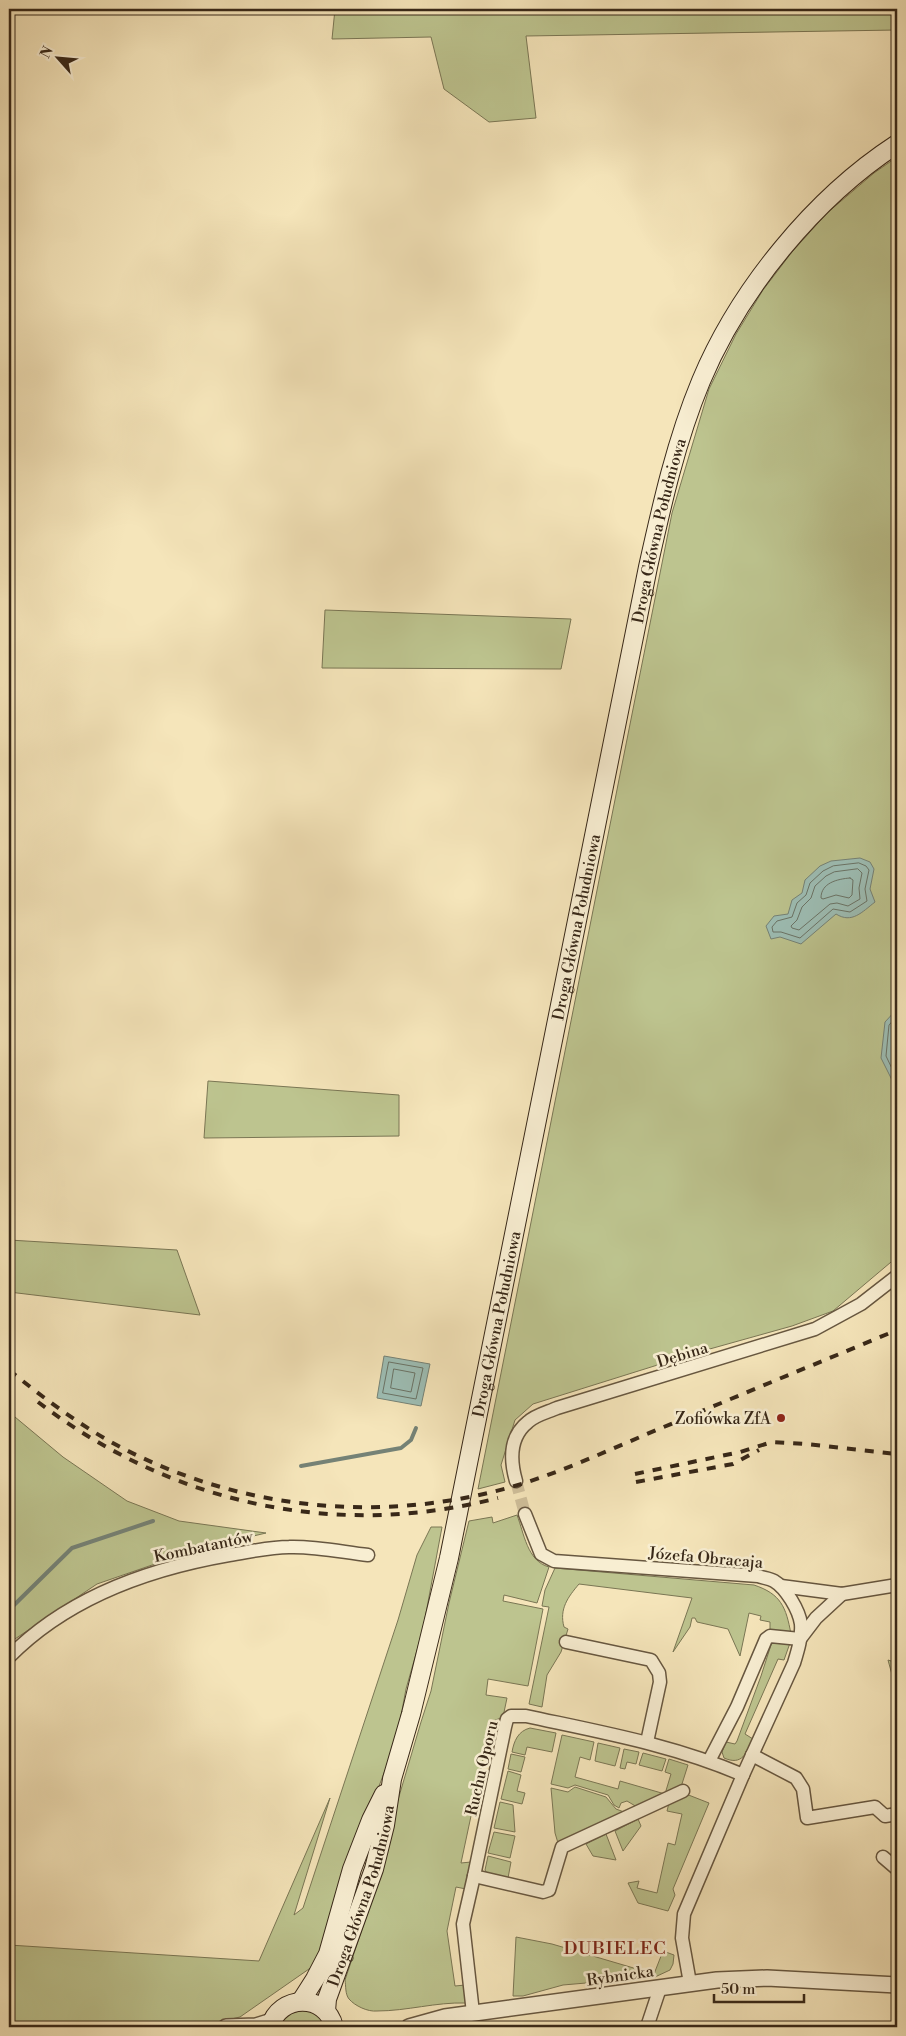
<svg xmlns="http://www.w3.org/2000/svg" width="906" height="2036" font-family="'Libre Bodoni',serif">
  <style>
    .green { fill: #bdc48f; stroke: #7a7654 }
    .water { fill: #9dbeb5; stroke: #758276 }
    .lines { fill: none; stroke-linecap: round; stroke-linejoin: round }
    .shore { stroke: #6a7366; stroke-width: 1 }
    .stream { stroke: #758276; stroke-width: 4 }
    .minor-tunnel { stroke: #cfbf9a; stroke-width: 12; stroke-dasharray: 12 6; stroke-linecap: butt }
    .minor-casing { stroke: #675740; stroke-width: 15 }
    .tertiary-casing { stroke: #675740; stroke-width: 18 }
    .secondary-casing { stroke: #382818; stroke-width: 20 }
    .minor { stroke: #f8eed2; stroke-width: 12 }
    .tertiary { stroke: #f8eed2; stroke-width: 15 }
    .secondary { stroke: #f8eed2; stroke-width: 18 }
    .rail { stroke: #382818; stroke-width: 4; stroke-dasharray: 9 9; stroke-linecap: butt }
    .poi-dot { fill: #8f2418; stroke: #f8eed2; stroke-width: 2 }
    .labels { text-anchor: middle; stroke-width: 5; stroke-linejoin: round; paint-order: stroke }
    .street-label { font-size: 16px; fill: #382818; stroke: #f8eed2 }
    .poi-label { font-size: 16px; fill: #382818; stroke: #f8eed2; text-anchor: end }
    .neighbourhood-label { font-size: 18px; letter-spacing: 1px; fill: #7a1f14; stroke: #f8eed2 }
  </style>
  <rect width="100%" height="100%" fill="#f5e5ba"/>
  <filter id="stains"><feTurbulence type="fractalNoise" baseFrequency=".004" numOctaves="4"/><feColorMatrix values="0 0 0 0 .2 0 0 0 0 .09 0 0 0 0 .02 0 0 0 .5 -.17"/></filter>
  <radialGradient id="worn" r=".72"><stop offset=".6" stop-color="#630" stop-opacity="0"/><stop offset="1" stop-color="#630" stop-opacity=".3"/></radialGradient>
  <!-- green -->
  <g class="green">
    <path d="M 335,9 L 897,9 L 897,30 L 526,36 L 536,118 L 489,122 L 444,89 L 431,37 L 332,39 Z"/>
    <path d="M 897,157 L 897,1257 L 833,1311 L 792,1326 L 699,1352 L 533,1404 L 515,1420 L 501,1465 L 505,1482 L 478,1489 L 672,513 L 709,389 L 736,334 L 763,290 L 792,252 L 827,213 L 874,173 Z"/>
    <path d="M 325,610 L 571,619 L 561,669 L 322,668 Z"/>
    <path d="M 208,1081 L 399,1095 L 399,1136 L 204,1138 Z"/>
    <path d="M 9,1240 L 177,1250 L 200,1315 L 9,1292 Z"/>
    <path d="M 9,1412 L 63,1457 L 127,1501 L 179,1521 L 266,1533 L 174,1555 L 155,1564 L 97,1584 L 9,1643 Z"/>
    <path d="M 517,1515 C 524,1533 527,1561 549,1567 L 537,1603 L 504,1595 L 503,1601 L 543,1609 L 528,1686 L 488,1679 L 486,1695 L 507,1698 L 503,1717 L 491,1722 L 461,1863 L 471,1862 L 466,1889 L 456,1887 L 447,1931 L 455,1986 L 465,1985 L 466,2003 C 436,2002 407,2011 377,2011 C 368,2012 355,2006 349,1999 C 345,1994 346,1986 345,1980 L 383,1867 L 395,1810 L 421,1722 L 431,1691 L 449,1603 L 469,1521 L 492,1517 L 493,1523 Z"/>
    <path d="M 431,1527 L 442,1527 L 423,1629 L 406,1689 L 396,1742 L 369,1812 L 343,1872 L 331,1912 L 322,1956 L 309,1969 L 240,2017 L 197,2027 L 9,2027 L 9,1945 L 259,1961 L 330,1798 L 294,1915 L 303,1908 L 398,1620 L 417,1555 Z"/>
    <path d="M 555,1568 L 754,1585 C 781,1594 786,1607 791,1634 L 770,1632 L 770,1622 L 760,1620 L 761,1616 L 749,1613 L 740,1656 L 728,1629 L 697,1622 L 695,1618 L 692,1618 L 690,1627 L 673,1652 L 692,1598 L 579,1584 C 568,1597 559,1609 564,1627 L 568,1629 L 561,1652 L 547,1675 L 542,1707 L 529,1704 L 549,1607 L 542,1606 L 545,1590 Z"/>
    <path d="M 774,1642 L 790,1643 L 784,1660 L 778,1659 L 745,1734 L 753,1739 C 747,1753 742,1766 724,1758 L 722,1752 L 726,1742 L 735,1744 L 737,1741 L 761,1676 L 771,1645 Z"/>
    <path d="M 888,1660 L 897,1663 L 895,1670 L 897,1693 Z"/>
    <path d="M 530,1728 L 556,1733 L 552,1752 L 527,1747 L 525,1755 L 512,1752 C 514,1741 518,1731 530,1728 Z"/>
    <path d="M 562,1735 L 594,1742 L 590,1760 L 580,1757 L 575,1777 L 618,1789 L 620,1781 L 665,1794 L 671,1774 L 665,1772 L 669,1759 L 688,1765 L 681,1787 L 637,1807 L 627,1801 L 621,1803 L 619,1808 L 614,1805 L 608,1795 L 575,1785 L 568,1788 L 551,1784 Z"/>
    <path d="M 598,1743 L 620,1748 L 615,1766 L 595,1761 Z"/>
    <path d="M 624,1749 L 639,1752 L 636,1764 L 627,1762 L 625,1769 L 620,1768 Z"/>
    <path d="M 643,1753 L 666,1759 L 662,1771 L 639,1765 Z"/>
    <path d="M 511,1754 L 525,1757 L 521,1772 L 508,1769 Z"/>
    <path d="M 508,1771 L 521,1775 L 517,1791 L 525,1793 L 522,1804 L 501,1799 Z"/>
    <path d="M 575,1787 L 606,1797 L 616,1809 L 624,1812 L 558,1843 L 555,1833 L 551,1788 L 568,1792 Z"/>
    <path d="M 686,1794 L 709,1803 L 673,1889 L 675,1895 L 668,1911 L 638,1903 L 628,1883 L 639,1881 L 637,1888 L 657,1893 L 668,1843 L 675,1845 L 682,1814 L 667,1811 L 669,1803 Z"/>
    <path d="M 500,1802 L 513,1805 L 515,1832 L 494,1828 Z"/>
    <path d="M 638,1819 L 641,1826 L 623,1851 L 615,1831 Z"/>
    <path d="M 494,1832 L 515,1836 L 510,1858 L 488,1853 Z"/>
    <path d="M 606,1834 L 616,1860 L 593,1856 L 586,1844 Z"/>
    <path d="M 488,1856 L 511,1862 L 508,1878 L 487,1873 L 485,1870 Z"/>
    <path d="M 516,1937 L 552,1944 L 654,1974 L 663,1951 L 674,1955 L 673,1964 L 670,1970 L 655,1977 L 563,1985 L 523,1996 L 513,1996 Z"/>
    <path d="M 307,2010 L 321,2018 L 326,2027 L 279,2027 C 283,2014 295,2011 307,2010 Z"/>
  </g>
  <!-- water -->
  <g class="water">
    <path d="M 860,858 L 870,862 L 874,869 L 870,889 L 875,902 C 862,912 852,924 836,914 L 801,944 L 780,937 L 771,939 L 766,926 L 774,916 L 788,914 L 792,900 L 802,893 L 805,880 L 820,866 L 831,861 Z"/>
    <path d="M 897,1009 L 897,1090 L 881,1058 L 885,1022 Z"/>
    <path d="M 384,1356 L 430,1364 L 421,1406 L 377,1398 Z"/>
  </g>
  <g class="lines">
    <!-- shore -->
    <g class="shore">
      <path d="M 859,863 L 866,866 L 869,870 L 865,889 L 867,901 L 850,912 L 833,909 L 800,938 L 781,932 L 773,932 L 772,927 L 777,921 L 792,917 L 797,903 L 806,895 L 810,883 L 823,871 L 833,866 Z"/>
      <path d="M 858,869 L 862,873 L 859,888 L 860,899 L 848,906 L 837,903 L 830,904 L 799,930 L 792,928 L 791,926 L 797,920 L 802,907 L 811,898 L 815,886 L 826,876 L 834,872 Z"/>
      <path d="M 850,878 L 853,880 L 852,895 L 849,898 L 836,895 L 823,899 L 821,898 C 821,883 837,879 850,878 Z"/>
      <path d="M 897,1016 L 889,1025 L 886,1056 L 897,1079"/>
      <path d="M 389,1362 L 423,1368 L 416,1399 L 383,1393 Z"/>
      <path d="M 394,1369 L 415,1373 L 411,1392 L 391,1388 Z"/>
    </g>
    <!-- stream -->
    <g class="stream">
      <path d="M 301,1466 L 401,1448 L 411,1440 L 416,1428"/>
      <path d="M 9,1610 L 72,1548 L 153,1521"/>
    </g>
    <!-- minor-tunnel -->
    <path class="minor-tunnel" d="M 516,1481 L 525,1514"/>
    <defs>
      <g id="minor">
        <path d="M 516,1481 C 510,1460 509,1437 528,1422 C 535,1415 548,1412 557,1408 L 815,1329 L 861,1304 L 897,1276"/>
        <path d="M 525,1514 L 541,1554 L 554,1561 L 758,1576 C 763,1578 769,1578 774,1581 C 786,1588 799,1610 801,1624 C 802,1637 798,1650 794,1663 L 743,1775 L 684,1914 L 682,1938 L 690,1983"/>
        <path d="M 781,1586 L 842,1594 L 897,1585"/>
        <path d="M 566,1642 L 651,1660 L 659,1673 L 660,1682 L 647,1742"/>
        <path d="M 9,1657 C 68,1597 148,1569 229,1555 C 249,1552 269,1547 289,1547 C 315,1546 342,1552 368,1555"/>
        <path d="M 752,1755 L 796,1778 L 803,1789 L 807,1818 L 875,1807 L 885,1816 L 897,1814"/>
        <path d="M 709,1761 L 737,1707 L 766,1639 L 770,1636 L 800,1639 L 816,1618 L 842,1594"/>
        <path d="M 683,1791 L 562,1847 L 549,1890 L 543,1892 L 474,1876 L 505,1727 L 507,1719 L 511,1716 L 526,1716 C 600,1732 674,1745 743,1775"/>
        <path d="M 883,1857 L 897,1869"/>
        <path d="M 473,2013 L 463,1924 L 474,1876"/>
        <path d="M 647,2027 L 660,1988"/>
      </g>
      <g id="tertiary">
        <path d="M 226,2027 L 256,2026 L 272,2021"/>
        <path d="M 409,2027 L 445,2017 L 717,1980 L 767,1978 L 897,1985"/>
      </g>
      <g id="secondary">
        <path d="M 301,2001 L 315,1979 L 328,1954 L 352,1869 L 371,1820 L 384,1794"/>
        <path id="s1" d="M 326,2011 L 327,1999 L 374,1869 L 385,1825 L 392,1779 L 411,1714 L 449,1558 L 648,567 C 662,504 676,441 701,381 C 739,290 814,198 897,144"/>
        <path d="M 270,2027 C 279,1994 326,1993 334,2027"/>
      </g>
    </defs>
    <!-- minor casing -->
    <use href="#minor" class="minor-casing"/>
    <!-- tertiary casing -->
    <use href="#tertiary" class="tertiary-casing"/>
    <!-- secondary casing -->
    <use href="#secondary" class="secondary-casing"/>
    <!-- minor -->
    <use href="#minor" class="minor"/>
    <!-- tertiary -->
    <use href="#tertiary" class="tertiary"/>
    <!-- secondary -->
    <use href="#secondary" class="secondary"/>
    <!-- rail -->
    <g class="rail">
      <path d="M 9,1370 C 41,1396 74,1421 111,1442 C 233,1509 377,1525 511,1487 C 567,1471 621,1444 676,1422 C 749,1391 823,1361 897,1330"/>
      <path d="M 38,1402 C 172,1504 335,1540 498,1498"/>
      <path d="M 635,1474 L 740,1452 L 772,1442 L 806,1444 L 897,1454"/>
      <path d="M 636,1482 L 733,1464 L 759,1450"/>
    </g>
  </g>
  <!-- markers -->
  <circle class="poi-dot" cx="781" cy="1418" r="5"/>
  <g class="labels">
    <!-- street labels -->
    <g class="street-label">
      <text dy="6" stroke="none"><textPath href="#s1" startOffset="1519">Droga Główna Południowa</textPath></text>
      <text dy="6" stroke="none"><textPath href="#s1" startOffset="1114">Droga Główna Południowa</textPath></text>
      <text dy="6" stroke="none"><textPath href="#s1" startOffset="709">Droga Główna Południowa</textPath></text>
      <text transform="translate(682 1354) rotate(-17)" y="6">Dębina</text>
      <text transform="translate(203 1546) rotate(-12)" y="6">Kombatantów</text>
      <text transform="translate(706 1557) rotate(5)" y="6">Józefa Obracaja</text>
      <text transform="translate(481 1768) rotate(-77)" y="6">Ruchu Oporu</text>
      <text dy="6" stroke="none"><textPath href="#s1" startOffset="121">Droga Główna Południowa</textPath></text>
      <text transform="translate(620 1975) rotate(-8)" y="6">Rybnicka</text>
    </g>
    <!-- poi labels -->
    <g class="poi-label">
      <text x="771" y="1424">Zofiówka ZfA</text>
    </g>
    <!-- neighbourhood labels -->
    <g class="neighbourhood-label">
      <text x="615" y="1954">DUBIELEC</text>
    </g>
  </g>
  <!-- margin -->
  <rect width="906" height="2036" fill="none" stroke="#f5e5ba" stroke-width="30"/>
  <rect x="10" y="10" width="886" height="2016" fill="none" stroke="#382818" stroke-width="2.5"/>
  <rect x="15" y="15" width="876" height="2006" fill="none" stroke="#382818"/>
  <!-- north arrow -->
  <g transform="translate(58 58) rotate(297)" stroke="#f8eed2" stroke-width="4" paint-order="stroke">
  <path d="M0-4L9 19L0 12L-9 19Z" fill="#382818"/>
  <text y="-8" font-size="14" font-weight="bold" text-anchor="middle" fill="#382818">N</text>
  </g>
  <!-- scale -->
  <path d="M714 1994v8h90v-8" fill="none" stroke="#382818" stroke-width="2.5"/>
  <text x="721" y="1994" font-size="15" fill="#382818" stroke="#f8eed2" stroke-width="4" paint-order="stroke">50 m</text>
  <rect width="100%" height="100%" filter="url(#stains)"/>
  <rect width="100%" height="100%" fill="url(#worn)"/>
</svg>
